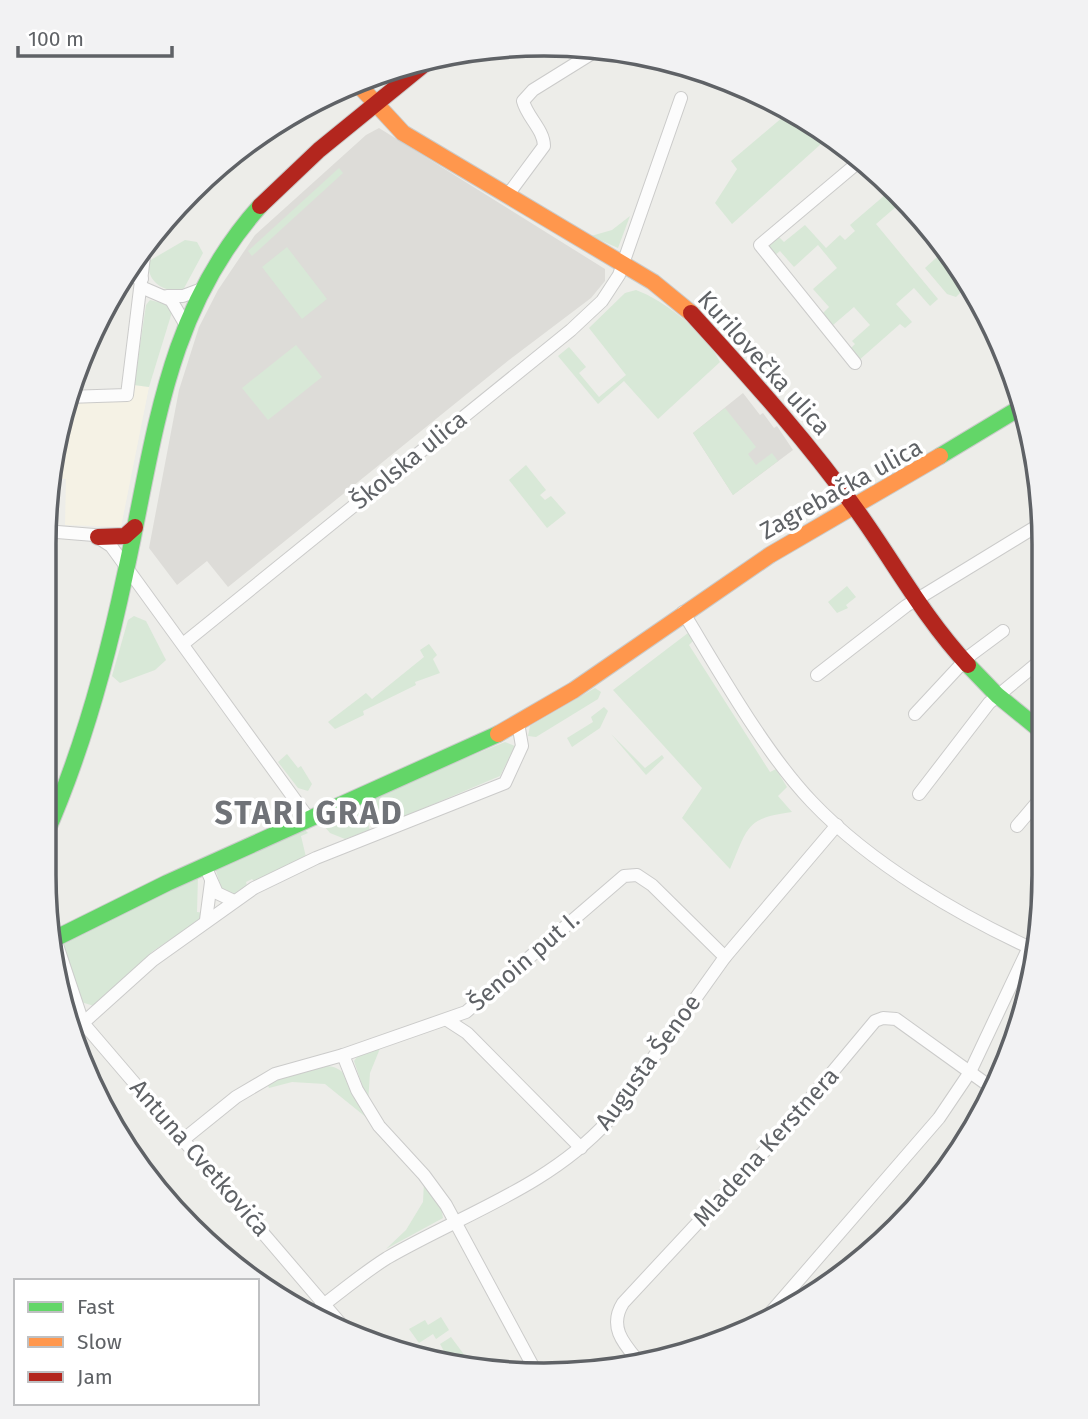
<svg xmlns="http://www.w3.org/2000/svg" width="1088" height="1419" font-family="'Fira Sans',sans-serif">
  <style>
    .commercial { fill: #f5f2e5 }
    .education { fill: #dddcd8 }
    .green { fill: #d8e8d7 }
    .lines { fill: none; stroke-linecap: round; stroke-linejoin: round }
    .street-casing { stroke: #cbcbca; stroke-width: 14 }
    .fast-casing { stroke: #cacbca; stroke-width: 18 }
    .slow-casing { stroke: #cacbca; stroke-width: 18 }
    .jam-casing { stroke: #cacbca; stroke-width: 18 }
    .street { stroke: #fcfcfc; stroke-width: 12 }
    .fast { stroke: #63d668; stroke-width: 16 }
    .slow { stroke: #ff974d; stroke-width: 16 }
    .jam { stroke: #b3261e; stroke-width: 16 }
    .labels { text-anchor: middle; stroke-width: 7; stroke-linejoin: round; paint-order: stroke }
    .street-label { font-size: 24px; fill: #5f6266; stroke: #fff }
    .district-label { font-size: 32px; font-weight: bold; letter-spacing: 2px; fill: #707378; stroke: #fff }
    .rim { fill: none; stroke: #5f6266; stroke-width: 3.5 }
  </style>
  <rect width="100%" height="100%" fill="#edede9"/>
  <!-- commercial -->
  <path class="commercial" d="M 134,385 L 149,387 L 121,527 L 65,525 L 66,479 L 50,479 L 61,414 L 69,392 L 123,389 Z"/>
  <!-- education -->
  <g class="education">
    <path d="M 379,128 L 605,269 L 605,281 L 591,298 L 509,360 L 228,587 L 207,561 L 177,585 L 149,548 L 179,390 L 199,327 L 218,290 L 255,235 L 366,135 Z"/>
    <path d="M 743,393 L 760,415 L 763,413 L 774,428 L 777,426 L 793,450 L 733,495 L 693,433 Z"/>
  </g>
  <!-- green -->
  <g class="green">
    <path d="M 790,111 L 831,135 L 732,224 L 715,203 L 737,169 L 731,161 Z"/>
    <path d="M 339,168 L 343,173 L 252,256 L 248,251 Z"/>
    <path d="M 887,181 L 905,199 L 876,224 L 938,299 L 930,306 L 914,288 L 896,304 L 912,322 L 905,328 L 900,324 L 858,361 L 849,350 L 855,344 L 852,341 L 870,325 L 854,307 L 833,325 L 823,313 L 829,307 L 813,289 L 837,268 L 818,245 L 794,267 L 780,251 L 774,256 L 769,245 L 779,237 L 784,242 L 805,225 L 826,248 L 840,235 L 845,240 L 855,231 L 850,225 L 892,189 Z"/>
    <path d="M 630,216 L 618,248 L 591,236 L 612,230 Z"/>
    <path d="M 185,240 L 197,242 L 203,253 L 182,292 C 163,291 146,282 149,261 Z"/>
    <path d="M 287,247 L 327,299 L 302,319 L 262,267 Z"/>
    <path d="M 946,249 L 969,284 L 956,297 L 947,294 L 925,268 Z"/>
    <path d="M 636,290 C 664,300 707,334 720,362 L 658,419 L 624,381 L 598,404 L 558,356 L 569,347 L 586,367 L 579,373 L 599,397 L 626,375 L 589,328 L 625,293 Z"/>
    <path d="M 150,300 L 166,304 L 172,312 L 149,387 L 134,385 L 146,305 Z"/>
    <path d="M 296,345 L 322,377 L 268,420 L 242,388 Z"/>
    <path d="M 725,408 L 756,447 L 748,454 L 756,465 L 772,453 L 778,461 L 733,495 L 693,433 Z"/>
    <path d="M 526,465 L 546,490 L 540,495 L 545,500 L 551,496 L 566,513 L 547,528 L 509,480 Z"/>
    <path d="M 847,586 L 856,597 L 846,605 L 848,608 L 837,613 L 828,602 Z"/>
    <path d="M 134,616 L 146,621 L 166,660 L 155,670 L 120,683 L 112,676 L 128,620 Z"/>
    <path d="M 688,633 L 693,641 L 689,645 L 770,772 L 776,769 L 787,787 L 778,796 L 792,812 C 745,818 748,828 730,869 L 682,818 L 702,788 L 613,690 Z"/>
    <path d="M 429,644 L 437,655 L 433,659 L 440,673 L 415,682 L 416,685 L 363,711 L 364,715 L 335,729 L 328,722 L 366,693 L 372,699 L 424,657 L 420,650 Z"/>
    <path d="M 595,688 L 601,692 L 598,699 L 536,737 L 528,736 L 530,726 Z"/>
    <path d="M 604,707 L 608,711 L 600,728 L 572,747 L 567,738 L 593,722 L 591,717 Z"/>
    <path d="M 611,734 L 645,768 L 662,755 L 664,758 L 646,775 Z"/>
    <path d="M 505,742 L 515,746 L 500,776 L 398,819 L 395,812 L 368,824 L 370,830 L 345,839 L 330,833 L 318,819 Z"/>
    <path d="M 287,754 L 298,768 L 301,766 L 312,784 L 308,791 L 298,788 L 278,762 Z"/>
    <path d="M 304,829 L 308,833 L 301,836 L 306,857 L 254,881 L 252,879 L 246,882 L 247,886 L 234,895 L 222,891 L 214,864 Z"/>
    <path d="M 198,876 L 197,912 L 204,913 L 200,920 L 153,951 L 94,1006 L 81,1002 L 63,944 Z"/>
    <path d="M 381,1046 L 370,1073 L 368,1103 L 354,1061 L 360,1053 Z"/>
    <path d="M 327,1066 C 350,1066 358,1100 367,1118 L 325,1084 L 292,1082 L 269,1088 L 267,1083 Z"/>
    <path d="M 424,1182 L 441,1206 L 443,1218 L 386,1249 L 406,1230 L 423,1202 Z"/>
    <path d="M 441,1317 L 449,1330 L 436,1339 L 433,1334 L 419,1343 L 409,1329 L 425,1320 L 428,1325 Z"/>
    <path d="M 451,1337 L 471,1364 L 450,1362 L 440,1344 Z"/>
  </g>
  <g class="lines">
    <defs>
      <g id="street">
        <path d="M 507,196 L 544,146 C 544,130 527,117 523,101 L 533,90 L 599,49"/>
        <path d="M 125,275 L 142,279"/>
        <path d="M 141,287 L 171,300 L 184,322"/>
        <path d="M 167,296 L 183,296 L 199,290"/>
        <path d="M 855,363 L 760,245 L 861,160"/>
        <path d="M 67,397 L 127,395 L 146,240"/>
        <path d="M 45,531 L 94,535 L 111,546 L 309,819"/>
        <path d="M 683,612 C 719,671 765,753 812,802 C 871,864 960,916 1037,951"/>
        <path d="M 183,644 L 571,330 L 602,301 L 619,275 L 681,98"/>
        <path d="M 817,675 L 906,606 L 1032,529 L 1040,538"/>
        <path d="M 915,714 L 968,657 L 1003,631"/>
        <path d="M 919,794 L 989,703 L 1040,661"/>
        <path d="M 1017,826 L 1040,799"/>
        <path d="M 205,866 L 217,893 L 234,901"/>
        <path d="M 206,920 L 211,882"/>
        <path d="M 55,939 L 83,1023 L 346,1330"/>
        <path d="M 447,1020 L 467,1033 L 581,1148"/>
        <path d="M 83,1023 L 153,960 L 254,888 L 316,858 L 505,783 L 522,746 L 518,723"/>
        <path d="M 343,1055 L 357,1090 L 379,1126 L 424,1175 L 446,1205 L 535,1370"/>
        <path d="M 184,1139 L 236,1097 L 275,1074 L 343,1055 L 466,1012 L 624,876 L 637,875 L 652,885 L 725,957"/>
        <path d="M 310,1315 C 336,1296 360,1275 387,1258 C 463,1214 548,1187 608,1121 L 725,957 L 837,825"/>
        <path d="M 765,1319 L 939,1118 L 970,1072 L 1029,947"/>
        <path d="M 639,1362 C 624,1344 608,1327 623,1303 L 784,1130 L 875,1021 L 883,1018 L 896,1019 L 992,1088"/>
      </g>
      <g id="fast">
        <path d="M 940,456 L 1023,406"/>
        <path d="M 968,665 L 997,695 L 1040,730"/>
        <path d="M 44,838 C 82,753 106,665 125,575 C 155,441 164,313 260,206"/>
        <path d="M 52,940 L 167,883 L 498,734"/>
      </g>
      <g id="slow">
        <path d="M 355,81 L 403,133 L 653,282 L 691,313"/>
        <path d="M 498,734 L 574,690 L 770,555 L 940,456"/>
      </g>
      <g id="jam">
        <path d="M 260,206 L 319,150 L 432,58"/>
        <path d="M 691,313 C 752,380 813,447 865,522 C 899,571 927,621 968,665"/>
        <path d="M 98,537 L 125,536 L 135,527"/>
      </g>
    </defs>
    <!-- street casing -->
    <use href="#street" class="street-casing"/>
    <!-- fast casing -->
    <use href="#fast" class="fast-casing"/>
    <!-- slow casing -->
    <use href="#slow" class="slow-casing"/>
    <!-- jam casing -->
    <use href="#jam" class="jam-casing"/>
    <!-- street -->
    <use href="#street" class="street"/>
    <!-- fast -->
    <use href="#fast" class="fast"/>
    <!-- slow -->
    <use href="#slow" class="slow"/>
    <!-- jam -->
    <use href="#jam" class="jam"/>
  </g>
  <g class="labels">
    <!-- street labels -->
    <g class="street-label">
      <text transform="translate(764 363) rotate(48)" y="8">Kurilovečka ulica</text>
      <text transform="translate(409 460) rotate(-39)" y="8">Školska ulica</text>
      <text transform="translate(841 489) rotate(-29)" y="8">Zagrebačka ulica</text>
      <text transform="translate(524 961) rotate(-41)" y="8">Šenoin put I.</text>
      <text transform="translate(648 1062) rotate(-54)" y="8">Augusta Šenoe</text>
      <text transform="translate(766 1147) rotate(-48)" y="8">Mladena Kerstnera</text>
      <text transform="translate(200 1158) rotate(49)" y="8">Antuna Cvetkovića</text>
    </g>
    <!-- district labels -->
    <g class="district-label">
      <text x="309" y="824">STARI GRAD</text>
    </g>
  </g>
  <!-- crop -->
  <path d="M0 0H1088V1419H0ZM544 56H544A488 488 0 0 1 1032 544V875A488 488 0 0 1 544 1363H544A488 488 0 0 1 56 875V544A488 488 0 0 1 544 56Z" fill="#f2f2f3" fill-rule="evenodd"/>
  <path class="rim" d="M544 56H544A488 488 0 0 1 1032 544V875A488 488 0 0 1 544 1363H544A488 488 0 0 1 56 875V544A488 488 0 0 1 544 56Z"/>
  <!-- legend -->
  <rect x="14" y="1279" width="245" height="126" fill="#ffffff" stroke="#bfc0c2" stroke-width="2"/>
  <rect x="28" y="1302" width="35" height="10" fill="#63d668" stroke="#bfc0c2" stroke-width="2"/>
  <text x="77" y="1314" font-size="21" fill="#5f6266">Fast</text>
  <rect x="28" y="1337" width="35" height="10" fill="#ff974d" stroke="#bfc0c2" stroke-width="2"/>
  <text x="77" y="1349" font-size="21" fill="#5f6266">Slow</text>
  <rect x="28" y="1372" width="35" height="10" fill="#b3261e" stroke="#bfc0c2" stroke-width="2"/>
  <text x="77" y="1384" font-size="21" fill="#5f6266">Jam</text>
  <!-- scale -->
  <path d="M18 46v10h154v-10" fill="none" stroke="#5f6266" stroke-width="3.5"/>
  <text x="28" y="46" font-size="21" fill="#5f6266" stroke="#ffffff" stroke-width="5" paint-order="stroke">100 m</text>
</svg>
